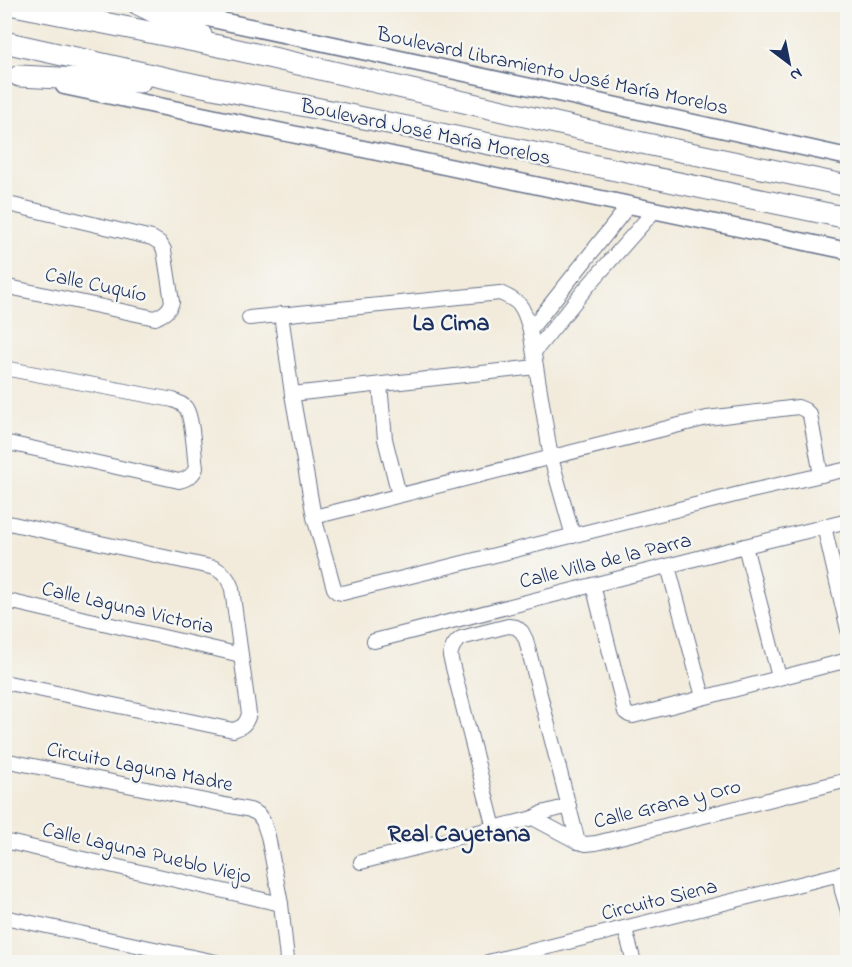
<svg xmlns="http://www.w3.org/2000/svg" width="852" height="967" font-family="'Indie Flower',sans-serif">
  <style>
    .lines { fill: none; stroke-linecap: round; stroke-linejoin: round }
    .minor-casing { stroke: #66718a; stroke-width: 16 }
    .tertiary-casing { stroke: #66718a; stroke-width: 19 }
    .primary-casing { stroke: #66718a; stroke-width: 23 }
    .minor { stroke: #fff; stroke-width: 14 }
    .tertiary { stroke: #fff; stroke-width: 16 }
    .primary { stroke: #fff; stroke-width: 21 }
    .labels { text-anchor: middle; stroke-width: 5; stroke-linejoin: round; paint-order: stroke }
    .street-label { font-size: 21px; fill: #1b2f5e; stroke: #f6f6f2 }
    .quarter-label { font-size: 24px; font-weight: bold; fill: #1b2f5e; stroke: #f6f6f2 }
  </style>
  <rect width="100%" height="100%" fill="#f6f6f2"/>
  <filter id="ink" filterUnits="userSpaceOnUse"><feTurbulence type="fractalNoise" baseFrequency=".0167" numOctaves="2"/><feDisplacementMap in="SourceGraphic" scale="12" xChannelSelector="R" yChannelSelector="G"/><feConvolveMatrix kernelMatrix="1 2 1 2 8 2 1 2 1" color-interpolation-filters="sRGB"/></filter>
  <filter id="wash" filterUnits="userSpaceOnUse"><feTurbulence type="fractalNoise" baseFrequency=".008" numOctaves="4" result="noise"/><feDisplacementMap in="SourceGraphic" scale="24" xChannelSelector="R" yChannelSelector="G"/><feGaussianBlur stdDeviation="1.35" result="paint"/><feColorMatrix in="noise" values="0 0 0 0 0 0 0 0 0 0 0 0 0 0 0 0 0 1.4 0 .05"/><feComposite in="paint" operator="in"/></filter>
  <g filter="url(#wash)">
    <rect width="100%" height="100%" fill="#f2ebdb"/>
  </g>
  <g filter="url(#ink)">
    <g class="lines">
      <defs>
        <g id="minor">
          <path d="M 4,203 L 152,238 L 160,243 L 164,250 L 172,302 C 169,311 164,314 155,318 L 4,286"/>
          <path d="M 281,314 L 292,394 L 314,517 L 334,588 L 337,592 L 343,593 L 751,491 L 848,469"/>
          <path d="M 249,318 L 500,293 C 523,303 523,307 530,330 L 551,458 L 573,536"/>
          <path d="M 530,330 L 630,204"/>
          <path d="M 534,352 L 587,287 L 655,210"/>
          <path d="M 4,368 L 173,400 C 178,402 183,404 186,408 C 193,419 194,454 196,468 C 193,476 187,479 179,481 L 4,442"/>
          <path d="M 380,385 L 385,439 L 399,495"/>
          <path d="M 292,394 L 536,367"/>
          <path d="M 314,517 L 707,418 L 798,407 L 805,410 L 810,415 L 821,475"/>
          <path d="M 4,522 L 215,568 C 225,574 229,579 232,589 L 249,714 C 246,724 243,727 233,730 L 4,682"/>
          <path d="M 824,526 L 848,630"/>
          <path d="M 745,546 L 779,677"/>
          <path d="M 668,566 L 703,697"/>
          <path d="M 593,585 L 625,712 L 629,715 L 633,716 L 848,660"/>
          <path d="M 4,600 L 241,655"/>
          <path d="M 374,641 L 745,546 L 848,521"/>
          <path d="M 4,760 L 250,810 L 258,814 L 263,821 L 268,836 L 281,904 L 287,959 L 286,962"/>
          <path d="M 533,818 L 542,813 L 569,806"/>
          <path d="M 494,828 L 450,656 C 452,647 454,643 461,638 L 508,626 L 516,627 L 522,632 L 526,640 L 578,842"/>
          <path d="M 4,841 L 281,904"/>
          <path d="M 361,862 L 533,818 L 578,842 L 586,844 L 596,843 L 848,780"/>
          <path d="M 848,874 L 840,875 L 842,891 L 848,911"/>
          <path d="M 4,917 L 216,962"/>
          <path d="M 625,929 L 634,962"/>
          <path d="M 488,962 L 848,872"/>
        </g>
        <g id="tertiary">
          <path d="M 156,7 L 526,86 L 848,157"/>
          <path d="M 64,86 L 848,251"/>
        </g>
        <g id="primary">
          <path d="M 9,4 L 229,48 L 642,143 L 848,186"/>
          <path d="M 138,4 L 201,35"/>
          <path d="M 4,42 L 197,85 L 296,104 L 848,218"/>
          <path d="M 19,76 L 140,82"/>
        </g>
      </defs>
      <!-- minor casing -->
      <use href="#minor" class="minor-casing"/>
      <!-- tertiary casing -->
      <use href="#tertiary" class="tertiary-casing"/>
      <!-- primary casing -->
      <use href="#primary" class="primary-casing"/>
      <!-- minor -->
      <use href="#minor" class="minor"/>
      <!-- tertiary -->
      <use href="#tertiary" class="tertiary"/>
      <!-- primary -->
      <use href="#primary" class="primary"/>
    </g>
  </g>
  <g class="labels">
    <!-- street labels -->
    <g class="street-label">
      <text transform="translate(553 70) rotate(12)" y="7">Boulevard Libramiento José María Morelos</text>
      <text transform="translate(426 131) rotate(12)" y="7">Boulevard José María Morelos</text>
      <text transform="translate(96 284) rotate(12)" y="7">Calle Cuquío</text>
      <text transform="translate(605 560) rotate(-14)" y="7">Calle Villa de la Parra</text>
      <text transform="translate(128 607) rotate(13)" y="7">Calle Laguna Victoria</text>
      <text transform="translate(140 766) rotate(11)" y="7">Circuito Laguna Madre</text>
      <text transform="translate(667 803) rotate(-14)" y="7">Calle Grana y Oro</text>
      <text transform="translate(147 852) rotate(13)" y="7">Calle Laguna Pueblo Viejo</text>
      <text transform="translate(659 899) rotate(-14)" y="7">Circuito Siena</text>
    </g>
    <!-- quarter labels -->
    <g class="quarter-label">
      <text x="451" y="330">La Cima</text>
      <text x="459" y="841">Real Cayetana</text>
    </g>
  </g>
  <!-- margin -->
  <rect width="852" height="967" fill="none" stroke="#f6f6f2" stroke-width="24"/>
  <!-- north arrow -->
  <g transform="translate(789 63) rotate(148)" stroke="#f6f6f2" stroke-width="4.5" paint-order="stroke">
  <path d="M0-4.5L10 22L0 15L-10 22Z" fill="#1b2f5e"/>
  <text y="-9" font-size="16" font-weight="bold" text-anchor="middle" fill="#1b2f5e">N</text>
  </g>
</svg>
